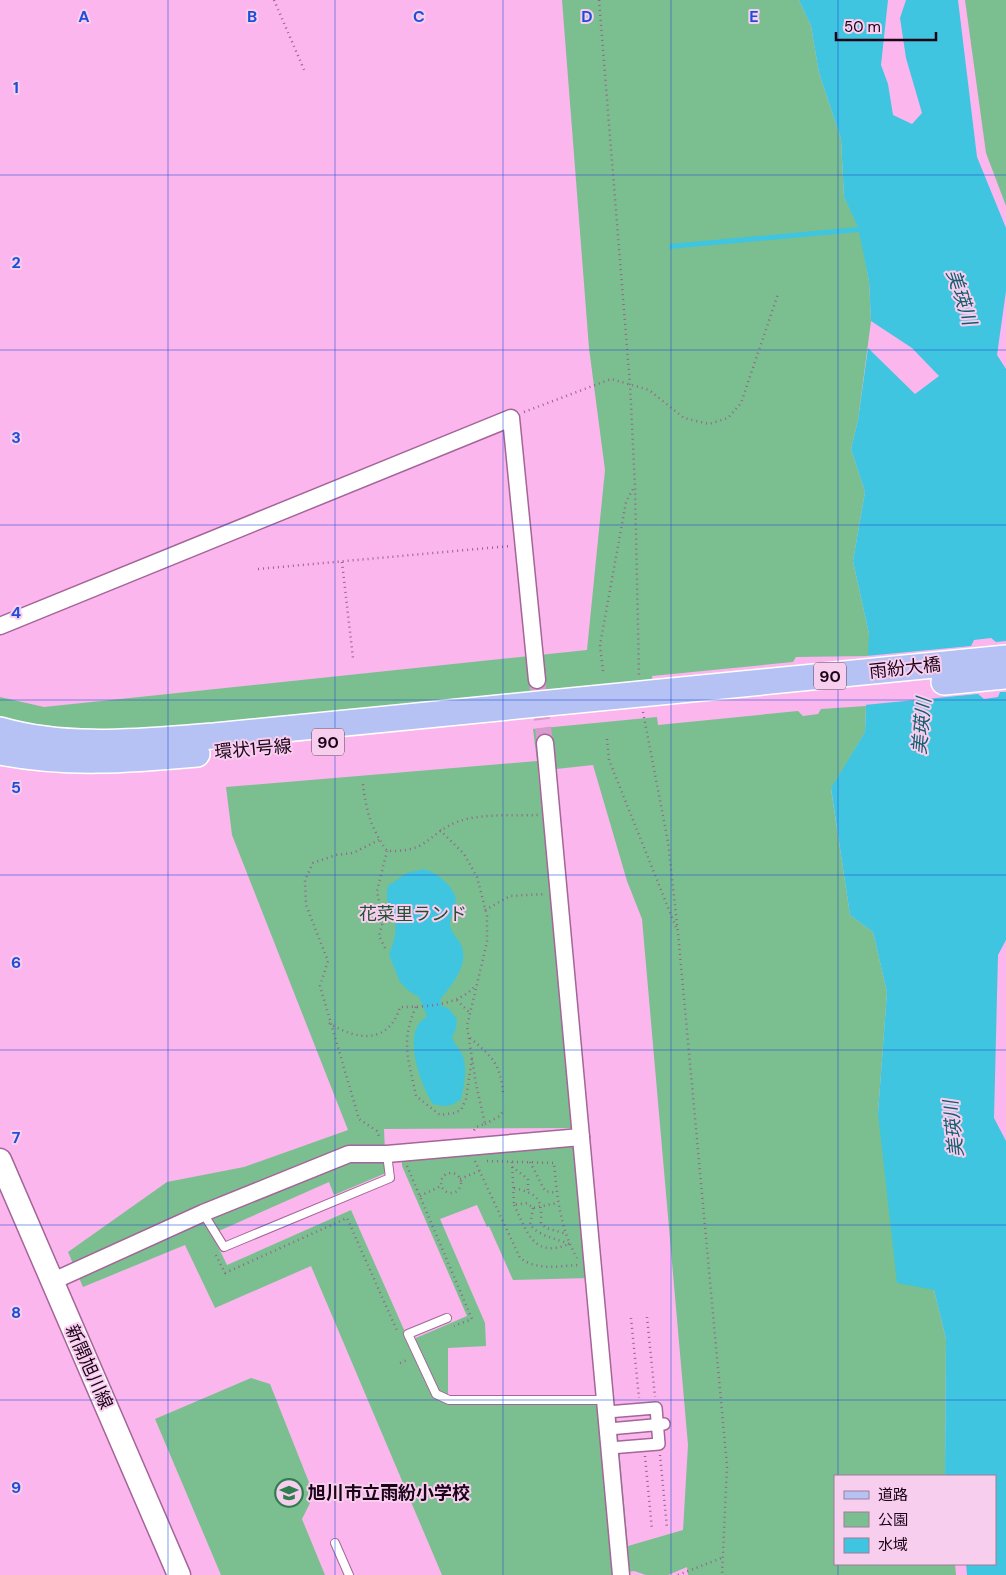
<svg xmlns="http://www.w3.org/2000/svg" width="1006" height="1575" font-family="'DM Sans','Noto Sans JP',sans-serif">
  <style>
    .green { fill: #7bbf90; fill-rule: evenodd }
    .water { fill: #3fc5df }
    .pier { fill: #fbb6ed }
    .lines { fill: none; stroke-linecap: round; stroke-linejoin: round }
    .minor-tunnel { stroke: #d99bcd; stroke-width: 16; stroke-dasharray: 16 8; stroke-linecap: butt }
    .service-casing { stroke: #a46598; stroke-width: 10 }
    .pedestrian-casing { stroke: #a46598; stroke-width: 14 }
    .minor-casing { stroke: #a46598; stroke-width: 19 }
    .secondary-casing { stroke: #a46598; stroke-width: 25 }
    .primary-casing { stroke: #fff; stroke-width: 28 }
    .path { stroke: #94648b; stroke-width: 2.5; stroke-dasharray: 1 4; stroke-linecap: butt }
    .service { stroke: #fff; stroke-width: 8 }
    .pedestrian { stroke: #fff; stroke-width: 11 }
    .minor { stroke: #fff; stroke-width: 16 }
    .secondary { stroke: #fff; stroke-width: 22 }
    .primary { stroke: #b7c2f4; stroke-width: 25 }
    .grid { fill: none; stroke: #1d4ed8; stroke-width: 1; stroke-opacity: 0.55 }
    .labels { text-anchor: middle; stroke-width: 4; stroke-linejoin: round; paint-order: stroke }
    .shield { fill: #f8ceef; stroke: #5d4158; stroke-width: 1 }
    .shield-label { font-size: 16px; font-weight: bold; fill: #1b0418 }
    .street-label { font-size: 18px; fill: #1b0418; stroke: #f8ceef }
    .park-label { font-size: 18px; fill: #225032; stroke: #f8ceef }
    .poi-label { font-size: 18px; font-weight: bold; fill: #1b0418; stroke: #f8ceef; text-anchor: start }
    .water-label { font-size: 19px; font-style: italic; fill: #155e6c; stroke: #f8ceef }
    .grid-label { font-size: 16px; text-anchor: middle; font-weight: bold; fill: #1d4ed8; stroke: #f8ceef; stroke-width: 4; stroke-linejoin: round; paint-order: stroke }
  </style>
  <rect width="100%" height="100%" fill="#fbb6ed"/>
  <!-- green -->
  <g class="green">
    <path d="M 562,0 L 799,0 L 811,26 L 819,73 L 841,139 L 844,197 L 859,227 L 869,281 L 871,321 L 858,420 L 851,449 L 865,492 L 853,561 L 869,634 L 869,656 L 796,657 L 793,662 L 652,676 L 653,685 L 122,735 L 0,722 L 0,697 L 44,707 L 587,650 L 605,470 L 589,348 Z"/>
    <path d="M 965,0 L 1006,0 L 1006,206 L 986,153 Z"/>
    <path d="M 866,706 L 865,732 L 831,789 L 850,915 L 873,932 L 887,992 L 878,1113 L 934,1290 L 946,1339 L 945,1476 L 835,1476 L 835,1564 L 955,1564 L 956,1575 L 688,1575 L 687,1567 L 668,1575 L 646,1575 L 634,1571 L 612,1575 L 442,1575 L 311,1266 L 215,1308 L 185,1245 L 83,1287 L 68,1252 L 167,1182 L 244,1167 L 348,1130 L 232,835 L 226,787 L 537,761 L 533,729 L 657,717 L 658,725 L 798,711 L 803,716 L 818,714 L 821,709 ZM 593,765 L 627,881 L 642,919 L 688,1445 L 683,1530 L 628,1546 L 615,1404 L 448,1402 L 448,1348 L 486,1346 L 485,1323 L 440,1219 L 477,1205 L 487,1227 L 489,1226 L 513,1280 L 590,1278 L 578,1149 L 571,1142 L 402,1156 L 402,1166 L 467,1316 L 409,1341 L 351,1210 L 227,1265 L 212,1234 L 329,1182 L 334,1195 L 386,1173 L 384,1129 L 575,1128 L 538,771 Z"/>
    <path d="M 251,1378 L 270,1384 L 314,1495 L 302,1519 L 325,1575 L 221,1575 L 155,1419 Z"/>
  </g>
  <!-- water -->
  <g class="water">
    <path d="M 799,0 L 888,0 L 881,65 L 888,84 L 893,115 L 912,124 L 922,113 L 906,58 L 900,18 L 906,0 L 958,0 L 977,157 L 1006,228 L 1006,291 L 997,355 L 1006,369 L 1006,940 L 998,955 L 994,1118 L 1006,1141 L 1006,1575 L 967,1575 L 966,1564 L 995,1564 L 995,1476 L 945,1476 L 946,1339 L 934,1290 L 897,1283 L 878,1113 L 887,992 L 873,932 L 850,915 L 831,788 L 865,732 L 869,634 L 853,561 L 865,492 L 851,449 L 858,420 L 868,348 L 915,394 L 939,376 L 912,348 L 871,321 L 869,281 L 859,232 L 669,249 L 669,244 L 858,227 L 844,197 L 841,139 L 819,73 L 811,26 Z"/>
    <path d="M 424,869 C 436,872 457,888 456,903 C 455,912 449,917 450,925 C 451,933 458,938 461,945 C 470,964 451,986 440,1000 L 441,1005 L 449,1009 L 457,1019 L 456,1029 L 452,1037 C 454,1044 459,1048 462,1054 C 468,1066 464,1087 461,1099 C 451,1107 445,1107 433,1104 C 422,1087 407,1047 417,1027 C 419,1022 424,1019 427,1016 L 419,997 L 409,991 L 400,982 L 389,955 C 392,946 397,934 395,924 C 392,907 384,904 388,886 L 407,873 Z"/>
  </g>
  <!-- pier -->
  <path class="pier" d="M 991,638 L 996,642 L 1006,641 L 1006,692 L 1000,692 L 998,697 L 984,699 L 978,694 L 864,705 L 866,656 L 971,646 L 974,640 Z"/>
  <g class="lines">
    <!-- minor-tunnel -->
    <path class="minor-tunnel" d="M 537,680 L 545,743"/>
    <defs>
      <g id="service">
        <path d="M 203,1213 L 224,1247 L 390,1178 L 387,1154"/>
        <path d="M 447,1318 L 408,1334 L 436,1394 L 449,1400 L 606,1400"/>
        <path d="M 335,1543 L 349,1575"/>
      </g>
      <g id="pedestrian">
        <path d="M 607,1412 L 656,1408 L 659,1444 L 610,1448"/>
        <path d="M 609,1429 L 664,1424"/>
      </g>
      <g id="minor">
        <path d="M 0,626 L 511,418 L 537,680"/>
        <path d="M 545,743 L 621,1575"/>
        <path d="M 51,1282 L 203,1213 L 349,1154 L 387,1154 L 581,1137"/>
      </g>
      <path id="secondary" d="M 0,1160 L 179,1575"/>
      <g id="primary">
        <path d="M 944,682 L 1006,676"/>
        <path d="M 0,730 C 69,750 143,741 214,736 L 1006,658"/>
        <path d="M 0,752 C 67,765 130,760 197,754"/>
      </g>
    </defs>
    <!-- service casing -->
    <use href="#service" class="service-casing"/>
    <!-- pedestrian casing -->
    <use href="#pedestrian" class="pedestrian-casing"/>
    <!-- minor casing -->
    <use href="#minor" class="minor-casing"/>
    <!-- secondary casing -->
    <use href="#secondary" class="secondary-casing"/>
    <!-- primary casing -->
    <use href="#primary" class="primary-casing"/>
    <!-- path -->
    <g class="path">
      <path d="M 274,0 L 305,72"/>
      <path d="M 599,0 L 630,385 L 635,486 L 639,676"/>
      <path d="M 524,412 L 611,379 L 649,390 L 684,418 L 709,424 L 728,418 L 741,403 L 778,294"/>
      <path d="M 342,562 L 353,658"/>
      <path d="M 258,569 L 510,546"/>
      <path d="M 603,671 L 600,645 L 626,502 L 634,487"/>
      <path d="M 643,712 L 668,842 L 678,933 L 727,1466 L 722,1575"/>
      <path d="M 607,739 L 609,760 L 677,930"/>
      <path d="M 363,784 C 366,811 371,828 387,851 C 399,851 410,851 421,845 C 434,837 443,827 457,822 C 481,813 513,816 538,815"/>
      <path d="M 440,830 L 464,854 L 477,877 L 487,916 L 487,942 L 467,1026 L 476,1084 L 485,1124 L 476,1127 L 473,1132"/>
      <path d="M 379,840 L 353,853 L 336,855 L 313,863 L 305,880 L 306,905 L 328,961 L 320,986 L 359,1119 L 377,1131 L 380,1139"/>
      <path d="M 485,910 L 510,896 L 545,894"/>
      <path d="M 385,948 L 379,936 L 383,921 L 377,891 L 387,851"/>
      <path d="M 457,1000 L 469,1012"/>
      <path d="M 416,1007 C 400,1041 409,1061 416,1096 L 440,1115 L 454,1113 L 461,1110 L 466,1099 L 472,1058"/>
      <path d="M 329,1023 C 357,1041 389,1044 400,1007 C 425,1007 459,1006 476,985"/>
      <path d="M 470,1038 C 493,1057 501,1065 503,1095"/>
      <path d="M 485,1124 L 500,1116 L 504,1109"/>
      <path d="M 475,1161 L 520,1258 C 538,1271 558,1266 579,1265"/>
      <path d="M 487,1161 L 554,1163 C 557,1196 560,1229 577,1258"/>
      <path d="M 512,1162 L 514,1205 L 527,1203 L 533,1208 L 557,1203"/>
      <path d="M 530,1162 L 545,1191 L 557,1193"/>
      <path d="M 407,1166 L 472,1319 L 454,1326"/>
      <path d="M 512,1167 L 528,1179 L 528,1191"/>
      <circle cx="451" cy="1183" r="10"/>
      <path d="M 460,1179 L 479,1171"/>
      <path d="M 514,1188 C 538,1194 542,1198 541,1223 L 546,1228 L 567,1234"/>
      <path d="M 420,1196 L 441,1186"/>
      <path d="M 514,1205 C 527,1231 533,1259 569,1244"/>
      <path d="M 533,1208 L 530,1225 C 541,1237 555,1238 569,1244"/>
      <path d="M 216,1255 L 225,1273 L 347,1218 L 398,1333"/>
      <path d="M 647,1317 L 655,1397"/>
      <path d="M 631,1318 L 639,1398"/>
      <path d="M 400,1363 L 409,1359"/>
      <path d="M 660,1455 L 667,1528"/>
      <path d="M 645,1456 L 652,1530"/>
      <path d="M 678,1575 L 724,1557"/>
    </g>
    <!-- service -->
    <use href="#service" class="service"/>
    <!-- pedestrian -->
    <use href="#pedestrian" class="pedestrian"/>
    <!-- minor -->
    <use href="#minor" class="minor"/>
    <!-- secondary -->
    <use href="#secondary" class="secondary"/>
    <!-- primary -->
    <use href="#primary" class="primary"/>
  </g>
  <!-- grid -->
  <path class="grid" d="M 168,0 L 168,1575M 335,0 L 335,1575M 503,0 L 503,1575M 671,0 L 671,1575M 838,0 L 838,1476M 0,175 L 1006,175M 0,350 L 1006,350M 0,525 L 1006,525M 0,700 L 1006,700M 0,875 L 1006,875M 0,1050 L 1006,1050M 0,1225 L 1006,1225M 0,1400 L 1006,1400M 838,1564 L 838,1575"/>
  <!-- icons -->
  <defs>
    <symbol id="school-ring" viewBox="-11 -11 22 22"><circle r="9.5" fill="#f8ceef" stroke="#307e4e" stroke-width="1.5"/><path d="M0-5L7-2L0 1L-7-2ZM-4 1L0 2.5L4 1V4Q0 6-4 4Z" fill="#307e4e"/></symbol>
  </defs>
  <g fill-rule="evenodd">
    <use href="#school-ring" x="273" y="1477" width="32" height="32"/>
  </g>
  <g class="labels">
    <!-- shield labels -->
    <g class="shield">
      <rect x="814" y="662.5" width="32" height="27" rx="4"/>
      <rect x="312" y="728.5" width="32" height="27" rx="4"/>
    </g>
    <g class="shield-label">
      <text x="830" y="682">90</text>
      <text x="328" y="748">90</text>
    </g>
    <!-- street labels -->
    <g class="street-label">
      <text transform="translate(905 668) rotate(-6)" y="6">雨紛大橋</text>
      <text transform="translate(253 749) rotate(-5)" y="6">環状1号線</text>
      <text transform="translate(89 1367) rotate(66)" y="6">新開旭川線</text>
    </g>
    <!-- park labels -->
    <g class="park-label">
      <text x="413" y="920">花菜里ランド</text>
    </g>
    <!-- poi labels -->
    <g class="poi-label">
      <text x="308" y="1499">旭川市立雨紛小学校</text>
    </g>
    <!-- water labels -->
    <g class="water-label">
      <text transform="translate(962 297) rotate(72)" y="7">美瑛川</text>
      <text transform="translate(921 726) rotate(-85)" y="7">美瑛川</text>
      <text transform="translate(953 1129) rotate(-96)" y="7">美瑛川</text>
    </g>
  </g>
  <g class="grid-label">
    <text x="84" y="22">A</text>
    <text x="252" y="22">B</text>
    <text x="419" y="22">C</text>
    <text x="587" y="22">D</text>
    <text x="754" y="22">E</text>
    <text x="16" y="93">1</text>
    <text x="16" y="268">2</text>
    <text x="16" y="443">3</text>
    <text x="16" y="618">4</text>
    <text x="16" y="793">5</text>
    <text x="16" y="968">6</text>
    <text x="16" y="1143">7</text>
    <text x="16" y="1318">8</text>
    <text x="16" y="1493">9</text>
  </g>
  <!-- legend -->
  <rect x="834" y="1475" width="162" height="90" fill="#f8ceef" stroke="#a07d99"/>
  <rect x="844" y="1491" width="25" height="8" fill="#b7c2f4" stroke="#a07d99"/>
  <text x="878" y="1500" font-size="15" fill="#1b0418">道路</text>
  <rect x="844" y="1512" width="25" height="15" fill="#7bbf90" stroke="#a07d99"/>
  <text x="878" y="1525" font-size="15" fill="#1b0418">公園</text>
  <rect x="844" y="1538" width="25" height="15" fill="#3fc5df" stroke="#a07d99"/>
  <text x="878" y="1550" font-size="15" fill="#1b0418">水域</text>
  <!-- scale -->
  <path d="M836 32v8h100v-8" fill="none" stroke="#1b0418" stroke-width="2.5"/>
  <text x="844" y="32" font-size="15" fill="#1b0418" stroke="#f8ceef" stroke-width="4" paint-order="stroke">50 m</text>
</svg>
